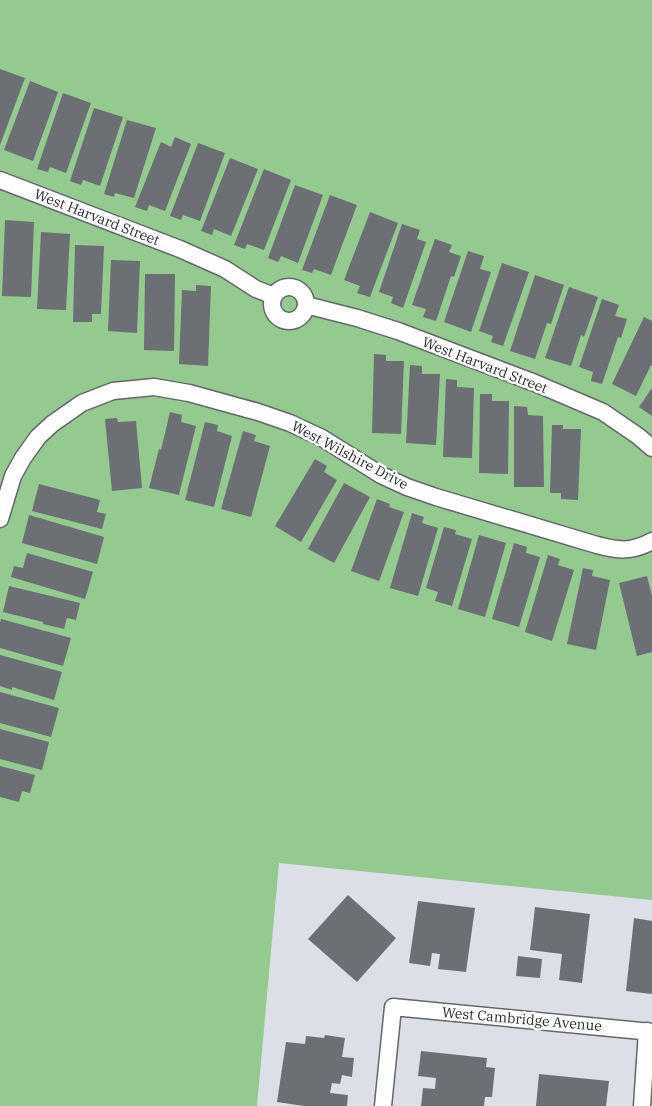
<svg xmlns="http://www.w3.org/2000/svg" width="652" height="1106" font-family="'IBM Plex Serif',serif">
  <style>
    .green { fill: #94c990 }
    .building { fill: #6c6f73 }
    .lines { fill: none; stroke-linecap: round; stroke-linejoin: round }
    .minor-casing { stroke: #64676b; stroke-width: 19 }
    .minor { stroke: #fff; stroke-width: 16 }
    .labels { text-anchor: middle; stroke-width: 5; stroke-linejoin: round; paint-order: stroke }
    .street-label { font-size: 14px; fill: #2b2c2e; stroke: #fff }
  </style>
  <rect width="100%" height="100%" fill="#dcdfe5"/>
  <!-- green -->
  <path class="green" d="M 0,0 L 652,0 L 652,900 L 279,863 L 257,1106 L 0,1106 Z"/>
  <!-- building -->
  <g class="building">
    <path d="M 0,69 L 25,78 L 0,145 Z"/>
    <path d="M 30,81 L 58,92 L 33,161 L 4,150 Z"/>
    <path d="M 63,93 L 91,103 L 66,173 L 50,167 L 48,172 L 37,169 Z"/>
    <path d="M 94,108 L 123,117 L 100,186 L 83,180 L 81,185 L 70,181 Z"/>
    <path d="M 127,120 L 156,128 L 134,198 L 115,193 L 114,197 L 104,194 Z"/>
    <path d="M 175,137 L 191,144 L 165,211 L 149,205 L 147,211 L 135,207 L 161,142 L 171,147 Z"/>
    <path d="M 198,143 L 225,153 L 200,221 L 183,215 L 181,220 L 170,216 Z"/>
    <path d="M 230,158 L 258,169 L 231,236 L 214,229 L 212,235 L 201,231 Z"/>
    <path d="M 264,169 L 291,180 L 264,250 L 247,244 L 245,249 L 234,245 Z"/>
    <path d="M 295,185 L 323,195 L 298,263 L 281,256 L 278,262 L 268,258 Z"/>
    <path d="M 330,195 L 357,205 L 331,275 L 314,269 L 312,273 L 302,270 Z"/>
    <path d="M 370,212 L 398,223 L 370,297 L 357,293 L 360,286 L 344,280 Z"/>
    <path d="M 5,220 L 34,222 L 31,297 L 2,296 Z"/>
    <path d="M 402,224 L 420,230 L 417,239 L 426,242 L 403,308 L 391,303 L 393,297 L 379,292 Z"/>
    <path d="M 41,232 L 70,234 L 66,310 L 37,309 Z"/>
    <path d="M 435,239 L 452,245 L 449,252 L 461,256 L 454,277 L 451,276 L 436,321 L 423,317 L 426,309 L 412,305 Z"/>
    <path d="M 75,245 L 104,246 L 101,314 L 92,314 L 92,322 L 73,322 Z"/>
    <path d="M 468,251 L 484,256 L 480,269 L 491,272 L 471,332 L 444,322 Z"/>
    <path d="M 111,260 L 140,261 L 137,333 L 108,331 Z"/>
    <path d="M 502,263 L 529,272 L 503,346 L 491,342 L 493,336 L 479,331 Z"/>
    <path d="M 145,274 L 175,274 L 174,351 L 144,350 Z"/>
    <path d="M 535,275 L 564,285 L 551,324 L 547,323 L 535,359 L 510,351 Z"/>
    <path d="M 196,285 L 211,286 L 208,366 L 179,364 L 182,290 L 196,291 Z"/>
    <path d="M 569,287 L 598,297 L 584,337 L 581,335 L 571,366 L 545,358 Z"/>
    <path d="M 602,299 L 619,305 L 615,316 L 627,319 L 621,338 L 618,337 L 602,384 L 591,381 L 593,372 L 579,367 Z"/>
    <path d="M 644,317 L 652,321 L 652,366 L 651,365 L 636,396 L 612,384 Z"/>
    <path d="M 374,354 L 386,355 L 386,361 L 404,361 L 401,434 L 372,433 Z"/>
    <path d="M 410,365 L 422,366 L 422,374 L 440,374 L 436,445 L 406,443 Z"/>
    <path d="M 446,379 L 457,380 L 457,387 L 474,388 L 472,458 L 443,457 Z"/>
    <path d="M 652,388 L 652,416 L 639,407 Z"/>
    <path d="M 480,394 L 492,394 L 492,401 L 509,401 L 508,474 L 479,473 Z"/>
    <path d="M 514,406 L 527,407 L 528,415 L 543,416 L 544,487 L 514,487 Z"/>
    <path d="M 170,412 L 182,415 L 181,422 L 196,426 L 179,495 L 149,488 L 159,449 L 161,450 Z"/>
    <path d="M 117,418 L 118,422 L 136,421 L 142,488 L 112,491 L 105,419 Z"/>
    <path d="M 205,422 L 218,425 L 217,431 L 232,436 L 214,507 L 185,500 Z"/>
    <path d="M 552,425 L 563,425 L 563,429 L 581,429 L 578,500 L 561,499 L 561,493 L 550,493 Z"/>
    <path d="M 243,431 L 256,435 L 254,441 L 270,446 L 251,517 L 221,509 Z"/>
    <path d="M 315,459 L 327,466 L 324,472 L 337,480 L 301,542 L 275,526 Z"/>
    <path d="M 344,483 L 370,497 L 334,563 L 308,549 Z"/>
    <path d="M 39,484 L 100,500 L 97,512 L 106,514 L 102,529 L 32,511 Z"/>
    <path d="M 377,499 L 390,504 L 389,507 L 404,512 L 379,581 L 351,571 Z"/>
    <path d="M 412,513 L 424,517 L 422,523 L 438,528 L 418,596 L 390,588 Z"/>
    <path d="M 29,515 L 104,537 L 97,564 L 22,543 Z"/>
    <path d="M 444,527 L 456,530 L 455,534 L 472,539 L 452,606 L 435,601 L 438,592 L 426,588 Z"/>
    <path d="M 479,535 L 506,543 L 485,617 L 458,609 Z"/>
    <path d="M 514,543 L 527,547 L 526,553 L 540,557 L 519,627 L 492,619 Z"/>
    <path d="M 27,553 L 93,572 L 85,599 L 11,577 L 14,566 L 23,568 Z"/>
    <path d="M 548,555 L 560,559 L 558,565 L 574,570 L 552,641 L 525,632 Z"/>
    <path d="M 583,568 L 593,570 L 592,576 L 610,580 L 596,650 L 567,644 Z"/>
    <path d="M 647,576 L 652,596 L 652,652 L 637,656 L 619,583 Z"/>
    <path d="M 9,586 L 80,603 L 76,620 L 67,618 L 64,629 L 43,624 L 43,622 L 3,612 Z"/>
    <path d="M 1,619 L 71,638 L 63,666 L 0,648 L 0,623 Z"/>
    <path d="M 0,655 L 62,672 L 54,700 L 12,687 L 12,690 L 0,686 Z"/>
    <path d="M 0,692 L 59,708 L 51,737 L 0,723 Z"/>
    <path d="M 0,729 L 49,742 L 42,770 L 0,759 Z"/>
    <path d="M 0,766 L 35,775 L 30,793 L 22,791 L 19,802 L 0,797 Z"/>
    <path d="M 348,895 L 396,938 L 357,982 L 308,939 Z"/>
    <path d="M 418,901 L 475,908 L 466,972 L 438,969 L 440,954 L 432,953 L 430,966 L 409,963 Z"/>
    <path d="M 535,907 L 590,914 L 582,983 L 559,980 L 562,954 L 530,950 Z"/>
    <path d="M 634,918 L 652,921 L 652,994 L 626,991 Z"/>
    <path d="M 518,956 L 542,959 L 540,978 L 516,976 Z"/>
    <path d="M 325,1035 L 345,1038 L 342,1057 L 354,1058 L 352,1077 L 342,1075 L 340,1084 L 332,1083 L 330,1093 L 348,1095 L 347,1106 L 304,1106 L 277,1102 L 286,1042 L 305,1044 L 306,1036 L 324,1038 Z"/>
    <path d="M 421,1051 L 487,1058 L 486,1067 L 495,1068 L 492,1097 L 485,1097 L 484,1106 L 421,1106 L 423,1088 L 435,1089 L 436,1078 L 418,1076 Z"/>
    <path d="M 539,1074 L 609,1081 L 606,1106 L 536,1106 Z"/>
  </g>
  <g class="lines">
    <defs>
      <g id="minor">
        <path d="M 0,180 L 180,249 L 225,269 L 256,289 L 274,296"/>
        <circle cx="289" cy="304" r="17"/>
        <path d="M 306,305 L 357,318 L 398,331 L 535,383 L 603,412 L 638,436 L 652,448"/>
        <path d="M 0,519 L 13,476 L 23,458 L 38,437 L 52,424 L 82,403 L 113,391 L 154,387 L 189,393 L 258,412 L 290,423 L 322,438 L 381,475 L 407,487 L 436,497 L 597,545 C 619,551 632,552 652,541"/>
        <path d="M 383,1106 L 393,1007 L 652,1032"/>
        <path d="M 642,1106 L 647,1031"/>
      </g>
    </defs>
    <!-- minor casing -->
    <use href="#minor" class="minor-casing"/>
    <!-- minor -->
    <use href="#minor" class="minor"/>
  </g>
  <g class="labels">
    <!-- street labels -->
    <g class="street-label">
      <text transform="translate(97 217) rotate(21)" y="5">West Harvard Street</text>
      <text transform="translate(485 365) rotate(21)" y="5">West Harvard Street</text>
      <text transform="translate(350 455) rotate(28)" y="5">West Wilshire Drive</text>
      <text transform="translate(522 1019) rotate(5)" y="5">West Cambridge Avenue</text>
    </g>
  </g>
</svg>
